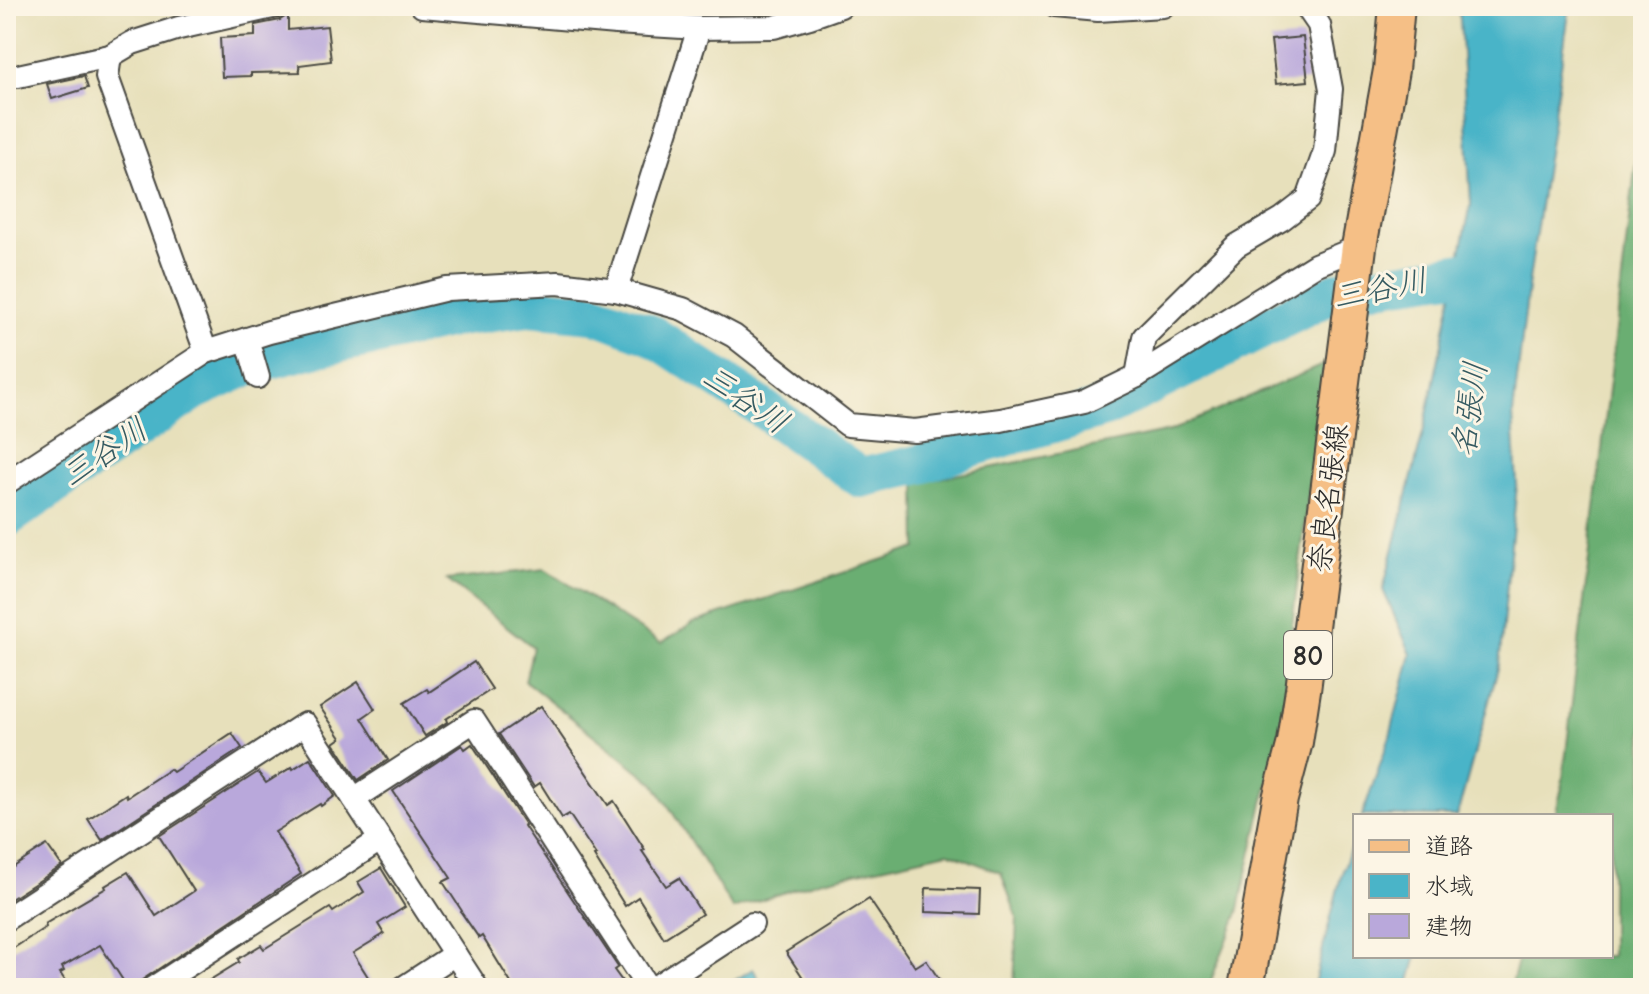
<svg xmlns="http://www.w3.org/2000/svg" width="1649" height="994" font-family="'Comic Neue','Klee One',sans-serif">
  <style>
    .forest { fill: #6bae72; stroke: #4b6c4e; stroke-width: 2 }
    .water { fill: #4ab4c8; stroke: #3a707a; stroke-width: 2 }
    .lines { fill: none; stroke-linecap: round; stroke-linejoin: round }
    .river { stroke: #4ab4c8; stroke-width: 40 }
    .building { fill: #b9a8db }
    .minor-casing { stroke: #474641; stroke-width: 26 }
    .primary-casing { stroke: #474641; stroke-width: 38 }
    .minor { stroke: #fff; stroke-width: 22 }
    .primary { stroke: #f5bf86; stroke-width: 34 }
    .labels { text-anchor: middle; stroke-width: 6; stroke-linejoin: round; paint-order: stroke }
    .shield { fill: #fcf5e5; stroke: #6a6863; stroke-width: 2 }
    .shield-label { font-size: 28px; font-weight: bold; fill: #2b2b2b }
    .street-label { font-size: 30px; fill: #2b2b2b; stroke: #fcf5e5 }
    .water-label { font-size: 32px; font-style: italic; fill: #365b62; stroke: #fcf5e5 }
  </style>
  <rect width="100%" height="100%" fill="#fcf5e5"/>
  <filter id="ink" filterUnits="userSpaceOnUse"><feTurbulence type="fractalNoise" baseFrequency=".0125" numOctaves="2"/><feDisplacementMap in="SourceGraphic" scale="16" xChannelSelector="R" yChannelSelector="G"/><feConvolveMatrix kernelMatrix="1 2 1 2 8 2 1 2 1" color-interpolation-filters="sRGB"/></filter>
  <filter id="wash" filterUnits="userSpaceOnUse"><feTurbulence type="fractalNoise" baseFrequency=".006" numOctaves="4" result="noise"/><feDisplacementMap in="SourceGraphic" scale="32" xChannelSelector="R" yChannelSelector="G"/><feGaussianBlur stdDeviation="1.8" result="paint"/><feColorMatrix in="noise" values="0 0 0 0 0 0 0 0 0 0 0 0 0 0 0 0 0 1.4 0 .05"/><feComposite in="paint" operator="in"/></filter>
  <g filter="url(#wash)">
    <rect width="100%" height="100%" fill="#e7e0bb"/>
    <!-- forest -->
    <g class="forest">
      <path d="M 1643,101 L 1643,988 L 1511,988 L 1519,956 L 1611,956 L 1611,816 L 1555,816 L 1562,787 Z"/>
      <path d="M 1325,364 L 1289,649 L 1283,732 L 1263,803 L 1238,913 L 1208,988 L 1014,988 L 1017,917 L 1001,873 L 948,852 L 819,881 L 733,909 L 654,783 L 525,681 L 533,647 L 447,580 L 545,569 L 661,643 L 694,623 L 917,548 L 916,483 L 1170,431 Z"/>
    </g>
    <!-- water -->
    <g class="water">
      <path d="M 1457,6 L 1570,6 L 1529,280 L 1513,414 L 1517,485 L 1499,665 L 1457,816 L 1362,816 L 1390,736 L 1411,654 L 1383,590 L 1424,429 L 1471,204 L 1460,19 Z"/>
      <path d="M 1355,836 L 1355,956 L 1417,956 L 1408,988 L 1313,988 L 1341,876 Z"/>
      <path d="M 753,969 L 765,988 L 723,988 Z"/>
    </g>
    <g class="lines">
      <!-- river -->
      <path class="river" d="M 6,518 L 195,390 L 252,364 L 314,348 L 375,336 L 451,318 L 528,307 L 594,313 L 652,335 L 759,406 L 861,478 L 921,464 L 968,448 L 1107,407 L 1338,291 L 1497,267"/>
    </g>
    <g id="blocks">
      <!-- building -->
      <g class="building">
        <path d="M 288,15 L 288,30 L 327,26 L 331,61 L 299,65 L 300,72 L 251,73 L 251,76 L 222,77 L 220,38 L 255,36 L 255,25 L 280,20 Z"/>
        <path d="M 1303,37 L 1308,81 L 1276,84 L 1271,40 Z"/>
        <path d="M 84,76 L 88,88 L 52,99 L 47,84 Z"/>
        <path d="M 474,662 L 492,689 L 446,719 L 447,722 L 425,736 L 404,703 L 427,689 L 429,692 Z"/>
        <path d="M 358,682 L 375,709 L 362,718 L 388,760 L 358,780 L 334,743 L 341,738 L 320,707 Z"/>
        <path d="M 541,706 L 608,805 L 614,801 L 645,850 L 642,851 L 666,886 L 679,878 L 702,914 L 664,938 L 638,897 L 625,906 L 594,856 L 596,855 L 569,814 L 562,818 L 540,783 L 534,787 L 499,734 Z"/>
        <path d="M 232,733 L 242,748 L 102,840 L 88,819 L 126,794 L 127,797 L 170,769 L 173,772 Z"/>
        <path d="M 472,744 L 525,825 L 524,826 L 618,967 L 614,970 L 627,988 L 514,988 L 482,936 L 479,938 L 461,912 L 462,911 L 443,882 L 451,878 L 393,791 L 462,745 L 465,749 Z"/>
        <path d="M 310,758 L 335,796 L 321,806 L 320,804 L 275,832 L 301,874 L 130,988 L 128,988 L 100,945 L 62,967 L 64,971 L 60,973 L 70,988 L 6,988 L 6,953 L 46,927 L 45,924 L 106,888 L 105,886 L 128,872 L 156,916 L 194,891 L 159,836 L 258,772 L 266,783 L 292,767 L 293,769 Z"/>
        <path d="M 47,845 L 62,866 L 6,902 L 6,872 Z"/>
        <path d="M 381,868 L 405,907 L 378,924 L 384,934 L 353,953 L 375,988 L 197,988 L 239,962 L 238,959 L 261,945 L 264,949 L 330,908 L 333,912 L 364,892 L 358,882 Z"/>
        <path d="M 926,888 L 980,890 L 979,914 L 925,912 Z"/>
        <path d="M 869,899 L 915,967 L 926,960 L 945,988 L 810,988 L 786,952 Z"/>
      </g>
    </g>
  </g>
  <g filter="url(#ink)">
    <use href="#blocks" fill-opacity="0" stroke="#474641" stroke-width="2"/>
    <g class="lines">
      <defs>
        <g id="minor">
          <path d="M 422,6 L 616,23 L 699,28 L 774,27 L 810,17 L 841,6"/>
          <path d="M 1054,6 L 1098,10 L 1163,6"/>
          <path d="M 110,56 L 107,77 L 206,352"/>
          <path d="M 6,76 L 18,76 L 110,56 L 132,43 L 179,28 L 277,6"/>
          <path d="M 616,290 L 699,28"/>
          <path d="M 247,339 L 258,377"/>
          <path d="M 1137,376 L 1144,337 L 1236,246 L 1282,219 L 1308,199 L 1325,151 L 1331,89 L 1319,25 L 1306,6"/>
          <path d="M 6,483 L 206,352 L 269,332 L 447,289 L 558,283 L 616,290 L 683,309 L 734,336 L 848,425 L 915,431 L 1001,420 L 1084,402 L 1137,376 L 1315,265 L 1359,247"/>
          <path d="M 354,799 L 474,721 L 648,988"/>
          <path d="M 6,919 L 305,724 L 477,988"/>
          <path d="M 153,988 L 380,840"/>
          <path d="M 403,988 L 455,954"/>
          <path d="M 654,988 L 752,924"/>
        </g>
        <path id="primary" d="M 1246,988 L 1280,799 L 1295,742 L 1303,690 L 1359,247 L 1391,70 L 1397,6"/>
      </defs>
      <!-- minor casing -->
      <use href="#minor" class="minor-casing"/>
      <!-- primary casing -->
      <use href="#primary" class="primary-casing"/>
      <!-- minor -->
      <use href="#minor" class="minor"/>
      <!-- primary -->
      <use href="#primary" class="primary"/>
    </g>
  </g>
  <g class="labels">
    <!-- shield labels -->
    <rect class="shield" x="1284" y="631" width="48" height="48" rx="6"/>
    <g class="shield-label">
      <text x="1308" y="665">80</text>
    </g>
    <!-- street labels -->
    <g class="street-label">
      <text transform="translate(1328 498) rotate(-83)" y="10">奈良名張線</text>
    </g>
    <!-- water labels -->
    <g class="water-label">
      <text transform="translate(1380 288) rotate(-11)" y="11">三谷川</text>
      <text transform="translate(746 399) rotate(34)" y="11">三谷川</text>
      <text transform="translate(1469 409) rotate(-82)" y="11">名張川</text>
      <text transform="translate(104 452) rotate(-34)" y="11">三谷川</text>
    </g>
  </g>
  <!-- margin -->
  <rect width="1649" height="994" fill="none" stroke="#fcf5e5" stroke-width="32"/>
  <!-- legend -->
  <rect x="1353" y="814" width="260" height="144" fill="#fcf5e5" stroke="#a8a49b" stroke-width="2"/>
  <rect x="1369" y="840" width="40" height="12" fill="#f5bf86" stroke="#a8a49b" stroke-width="2"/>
  <text x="1425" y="854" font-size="24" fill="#2b2b2b">道路</text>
  <rect x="1369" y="874" width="40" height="24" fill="#4ab4c8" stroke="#a8a49b" stroke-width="2"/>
  <text x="1425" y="894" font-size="24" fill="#2b2b2b">水域</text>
  <rect x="1369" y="914" width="40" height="24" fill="#b9a8db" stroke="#a8a49b" stroke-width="2"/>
  <text x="1425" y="934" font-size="24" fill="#2b2b2b">建物</text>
</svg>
